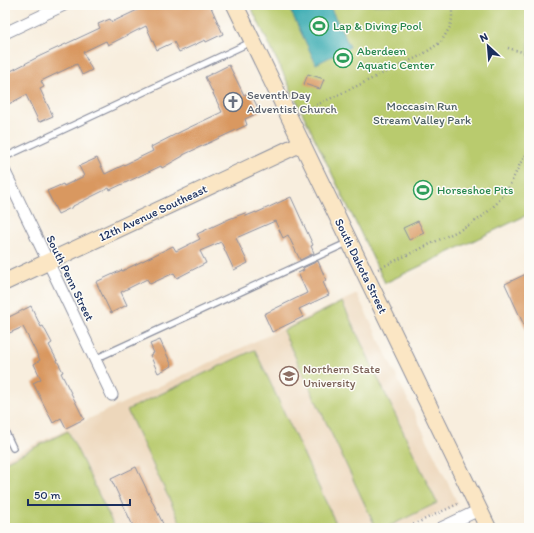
<svg xmlns="http://www.w3.org/2000/svg" width="534" height="533" font-family="Itim,sans-serif">
  <style>
    .built { fill: #edd7bb }
    .green { fill: #b9cb6e; stroke: #6a7d66 }
    .water { fill: #3aacb2; stroke: #2a6e88 }
    .building { fill: #d99860 }
    .lines { fill: none; stroke-linecap: round; stroke-linejoin: round }
    .lane-casing { stroke: #8a8e9e; stroke-width: 8 }
    .street-casing { stroke: #8a8e9e; stroke-width: 13 }
    .secondary-casing { stroke: #8a8e9e; stroke-width: 18 }
    .path { stroke: #8a8e9e; stroke-width: 2.5; stroke-dasharray: 1 3; stroke-linecap: butt }
    .lane { stroke: #fff; stroke-width: 5.5 }
    .street { stroke: #fff; stroke-width: 11 }
    .secondary { stroke: #fbe6c4; stroke-width: 16 }
    .labels { text-anchor: middle; stroke-width: 3; stroke-linejoin: round; paint-order: stroke }
    .leisure-label { font-size: 12px; fill: #27864d; stroke: #fdfcf7; text-anchor: start }
    .worship-label { font-size: 12px; fill: #5b616d; stroke: #fdfcf7; text-anchor: start }
    .park-label { font-size: 12px; fill: #4a5e63; stroke: #fdfcf7 }
    .street-label { font-size: 12px; fill: #1b2f5e; stroke: #fdfcf7 }
    .education-label { font-size: 12px; fill: #785e54; stroke: #fdfcf7; text-anchor: start }
  </style>
  <rect width="100%" height="100%" fill="#fdfcf7"/>
  <filter id="ink" filterUnits="userSpaceOnUse"><feTurbulence type="fractalNoise" baseFrequency=".025" numOctaves="2"/><feDisplacementMap in="SourceGraphic" scale="8" xChannelSelector="R" yChannelSelector="G"/><feConvolveMatrix kernelMatrix="1 2 1 2 8 2 1 2 1" color-interpolation-filters="sRGB"/></filter>
  <filter id="wash" filterUnits="userSpaceOnUse"><feTurbulence type="fractalNoise" baseFrequency=".012" numOctaves="4" result="noise"/><feDisplacementMap in="SourceGraphic" scale="16" xChannelSelector="R" yChannelSelector="G"/><feGaussianBlur stdDeviation="0.9" result="paint"/><feColorMatrix in="noise" values="0 0 0 0 0 0 0 0 0 0 0 0 0 0 0 0 0 1.4 0 .05"/><feComposite in="paint" operator="in"/></filter>
  <g filter="url(#wash)">
    <rect width="100%" height="100%" fill="#f8eede"/>
    <!-- built -->
    <path class="built" d="M 357,294 L 458,504 L 406,528 L 5,528 L 5,458 Z"/>
    <!-- green -->
    <g class="green">
      <path d="M 250,5 L 529,5 L 529,214 L 385,283 Z"/>
      <path d="M 342,302 L 437,503 L 385,528 L 376,528 L 283,331 Z"/>
      <path d="M 254,350 L 255,350 L 338,528 L 183,528 L 127,410 Z"/>
      <path d="M 68,431 L 115,528 L 5,528 L 5,462 Z"/>
    </g>
    <!-- water -->
    <path class="water" d="M 288,5 L 329,5 L 350,47 L 316,64 Z"/>
    <g id="blocks">
      <!-- building -->
      <g class="building">
        <path d="M 148,5 L 210,5 L 223,34 L 206,42 L 205,40 L 179,52 L 174,42 L 157,50 L 146,26 L 108,45 L 106,41 L 83,52 L 92,70 L 82,75 L 77,64 L 41,81 L 44,87 L 40,89 L 53,116 L 39,122 L 26,95 L 5,106 L 5,74 L 38,57 L 100,28 L 98,24 L 110,19 L 112,22 Z"/>
        <path d="M 229,65 L 244,95 L 250,92 L 260,112 L 245,119 L 247,125 L 183,155 L 183,156 L 162,168 L 161,166 L 110,190 L 109,188 L 73,206 L 73,207 L 58,214 L 47,191 L 63,184 L 64,186 L 84,176 L 79,166 L 97,158 L 105,174 L 153,151 L 151,147 L 182,131 L 222,112 L 205,77 Z"/>
        <path d="M 308,74 L 324,79 L 320,89 L 304,84 Z"/>
        <path d="M 291,197 L 313,245 L 311,246 L 314,253 L 300,260 L 288,235 L 283,238 L 275,221 L 236,238 L 248,263 L 234,270 L 221,242 L 200,251 L 206,263 L 177,278 L 174,273 L 150,284 L 147,279 L 121,292 L 127,305 L 111,313 L 96,282 L 122,270 L 122,271 L 173,246 L 176,251 L 200,239 L 197,234 L 229,219 L 245,213 L 246,216 L 256,212 L 256,213 Z"/>
        <path d="M 418,221 L 424,233 L 409,240 L 403,228 Z"/>
        <path d="M 318,261 L 326,280 L 323,282 L 329,295 L 299,309 L 303,317 L 272,332 L 264,314 L 307,293 L 298,273 L 304,270 L 303,268 Z"/>
        <path d="M 526,274 L 529,281 L 529,336 L 505,284 Z"/>
        <path d="M 31,306 L 41,327 L 43,326 L 52,343 L 49,345 L 63,372 L 61,373 L 84,419 L 66,428 L 61,418 L 53,423 L 33,383 L 41,379 L 34,364 L 40,360 L 23,327 L 5,335 L 5,319 Z"/>
        <path d="M 160,340 L 172,366 L 158,373 L 150,355 L 154,353 L 150,344 Z"/>
        <path d="M 136,467 L 165,528 L 134,528 L 111,479 Z"/>
      </g>
    </g>
  </g>
  <g filter="url(#ink)">
    <use href="#blocks" fill-opacity="0" stroke="#8a8e9e" stroke-width="1"/>
    <g class="lines">
      <defs>
        <g id="lane">
          <path d="M 5,157 L 251,42"/>
          <path d="M 95,359 L 349,242"/>
          <path d="M 5,431 L 13,448"/>
        </g>
        <g id="street">
          <path d="M 5,33 L 64,5"/>
          <path d="M 5,172 L 112,395"/>
          <path d="M 441,528 L 479,510"/>
        </g>
        <g id="secondary">
          <path d="M 235,5 L 488,528"/>
          <path d="M 5,282 L 302,143"/>
        </g>
      </defs>
      <!-- lane casing -->
      <use href="#lane" class="lane-casing"/>
      <!-- street casing -->
      <use href="#street" class="street-casing"/>
      <!-- secondary casing -->
      <use href="#secondary" class="secondary-casing"/>
      <!-- path -->
      <g class="path">
        <path d="M 508,48 L 529,54"/>
        <path d="M 529,73 L 529,88"/>
        <path d="M 302,112 L 422,55 L 441,42 L 450,27 L 452,19 L 452,5"/>
        <path d="M 378,269 L 468,226 L 483,216 L 497,203 L 508,189 L 522,160 L 529,151"/>
        <path d="M 406,528 L 460,503"/>
      </g>
      <!-- lane -->
      <use href="#lane" class="lane"/>
      <!-- street -->
      <use href="#street" class="street"/>
      <!-- secondary -->
      <use href="#secondary" class="secondary"/>
    </g>
  </g>
  <!-- icons -->
  <defs>
    <symbol id="stadium-ring" viewBox="-11 -11 22 22"><circle r="9.5" fill="#fdfcf7" stroke="#2e9e5b" stroke-width="1.5"/><path d="M0-5a6.5 5 0 1 0 0 10a6.5 5 0 1 0 0-10ZM-3.5-1.8h7v3.6h-7Z" fill="#2e9e5b"/></symbol>
    <symbol id="church-ring" viewBox="-11 -11 22 22"><circle r="9.5" fill="#fdfcf7" stroke="#6b7280" stroke-width="1.5"/><path d="M-1.2-6h2.4v3.5h3.3v2.4h-3.3V6h-2.4V-.1h-3.3v-2.4h3.3Z" fill="#6b7280"/></symbol>
    <symbol id="university-ring" viewBox="-11 -11 22 22"><circle r="9.5" fill="#fdfcf7" stroke="#8d6e63" stroke-width="1.5"/><path d="M0-5L7-2L0 1L-7-2ZM-4 1L0 2.5L4 1V4Q0 6-4 4Z" fill="#8d6e63"/></symbol>
  </defs>
  <g fill-rule="evenodd">
    <use href="#stadium-ring" x="308" y="15" width="22" height="22"/>
    <use href="#stadium-ring" x="332" y="47" width="22" height="22"/>
    <use href="#church-ring" x="222" y="91" width="22" height="22"/>
    <use href="#stadium-ring" x="412" y="179" width="22" height="22"/>
    <use href="#university-ring" x="278" y="365" width="22" height="22"/>
  </g>
  <g class="labels">
    <!-- leisure labels -->
    <g class="leisure-label">
      <text x="333" y="30">Lap &amp; Diving Pool</text>
      <text x="357" y="55">Aberdeen<tspan x="357" dy="14">Aquatic Center</tspan></text>
      <text x="437" y="194">Horseshoe Pits</text>
    </g>
    <!-- worship labels -->
    <g class="worship-label">
      <text x="247" y="99">Seventh Day<tspan x="247" dy="14">Adventist Church</tspan></text>
    </g>
    <!-- park labels -->
    <g class="park-label">
      <text x="422" y="110">Moccasin Run<tspan x="422" dy="14">Stream Valley Park</tspan></text>
    </g>
    <!-- street labels -->
    <g class="street-label">
      <text transform="translate(153 213) rotate(-25)" y="4">12th Avenue Southeast</text>
      <text transform="translate(361 266) rotate(64)" y="4">South Dakota Street</text>
      <text transform="translate(70 278) rotate(64)" y="4">South Penn Street</text>
    </g>
    <!-- education labels -->
    <g class="education-label">
      <text x="303" y="373">Northern State<tspan x="303" dy="14">University</tspan></text>
    </g>
  </g>
  <!-- margin -->
  <rect width="534" height="533" fill="none" stroke="#fdfcf7" stroke-width="20"/>
  <!-- north arrow -->
  <g transform="translate(488 46) rotate(334)" stroke="#fdfcf7" stroke-width="3" paint-order="stroke">
  <path d="M0-3L7 15L0 10L-7 15Z" fill="#1b2f5e"/>
  <text y="-6" font-size="11" font-weight="bold" text-anchor="middle" fill="#1b2f5e">N</text>
  </g>
  <!-- scale -->
  <path d="M28 499v6h102v-6" fill="none" stroke="#1b2f5e" stroke-width="2"/>
  <text x="34" y="499" font-size="12" fill="#1b2f5e" stroke="#fdfcf7" stroke-width="3" paint-order="stroke">50 m</text>
</svg>
